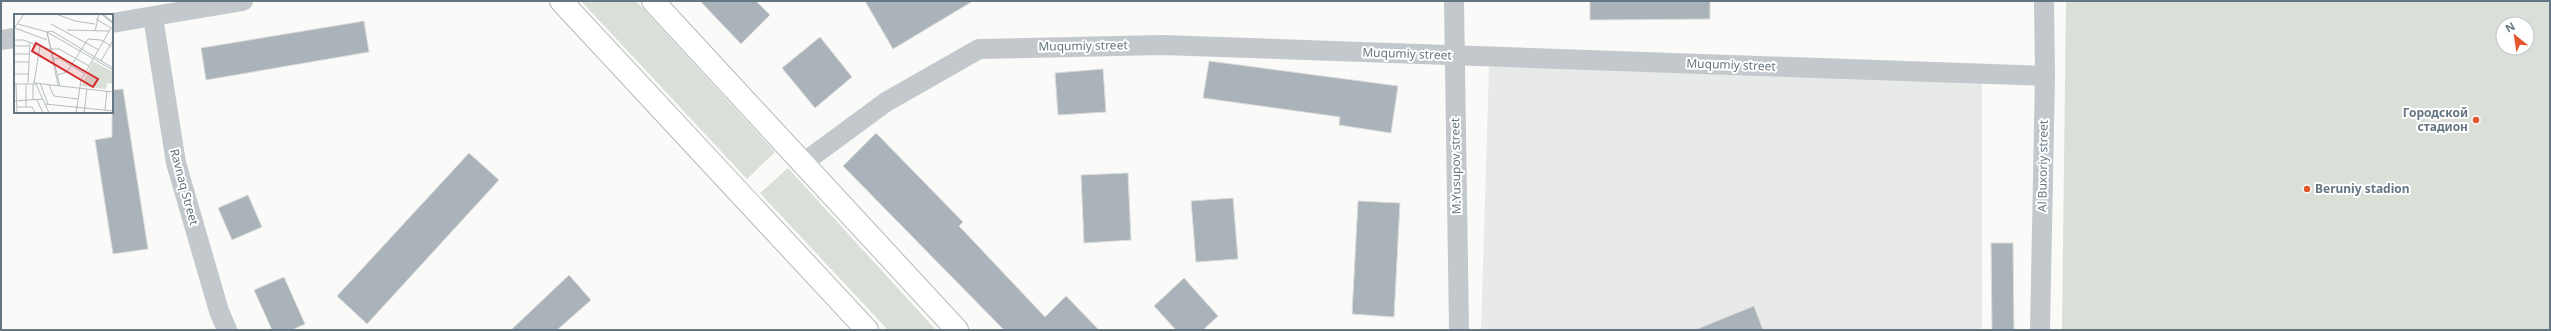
<svg xmlns="http://www.w3.org/2000/svg" width="2551" height="331" font-family="'Noto Sans',sans-serif">
  <style>
    .built { fill: #e8e9e9 }
    .green { fill: #dadfd7; fill-rule: evenodd }
    .building { fill: #aab3b9; stroke: #dcdcda }
    .lines { fill: none; stroke-linecap: round; stroke-linejoin: round }
    .secondary-casing { stroke: #b3babf; stroke-width: 24 }
    .street { stroke: #c3c8cc; stroke-width: 20 }
    .secondary { stroke: #fff; stroke-width: 22 }
    .poi-dot { fill: #e4572e; stroke: #fff; stroke-width: 1.5 }
    .labels { text-anchor: middle; stroke-width: 4; stroke-linejoin: round; paint-order: stroke }
    .street-label { font-size: 12px; fill: #657683; stroke: #fff }
    .poi-label { font-size: 12px; font-weight: bold; fill: #657683; stroke: #fff; text-anchor: end }
    .inset-river { fill: none; stroke: #bbc7cb; stroke-width: 2 }
    .inset-road { fill: none; stroke: #b5bdc2; stroke-width: 1 }
    .view { fill: #d62828; fill-opacity: 0.15; stroke: #d62828; stroke-width: 2 }
    .inset-edge { fill: none; stroke: #657683; stroke-width: 2 }
  </style>
  <rect width="100%" height="100%" fill="#fafaf8"/>
  <!-- built -->
  <path class="built" d="M 1489,67 L 1982,74 L 1982,330 L 1481,330 Z"/>
  <!-- green -->
  <g class="green">
    <path d="M 636,1 L 775,152 L 747,179 L 582,2 Z"/>
    <path d="M 2066,1 L 2550,1 L 2550,330 L 2062,330 ZM 2503,24 L 2527,24 L 2527,48 L 2503,48 Z"/>
    <path d="M 788,168 L 936,330 L 888,330 L 760,193 Z"/>
  </g>
  <!-- building -->
  <g class="building">
    <path d="M 700,1 L 756,1 L 770,15 L 741,44 Z"/>
    <path d="M 865,1 L 973,1 L 893,49 Z"/>
    <path d="M 1590,1 L 1710,1 L 1710,19 L 1590,20 Z"/>
    <path d="M 364,21 L 369,52 L 206,80 L 201,48 Z"/>
    <path d="M 820,37 L 852,77 L 815,108 L 782,68 Z"/>
    <path d="M 1209,61 L 1398,86 L 1391,133 L 1339,125 L 1340,117 L 1203,98 Z"/>
    <path d="M 1103,69 L 1106,112 L 1058,115 L 1055,73 Z"/>
    <path d="M 123,89 L 148,249 L 113,254 L 95,140 L 112,137 L 112,90 Z"/>
    <path d="M 876,133 L 963,222 L 959,226 L 1045,317 L 1066,296 L 1099,330 L 1004,330 L 843,166 Z"/>
    <path d="M 469,153 L 499,180 L 367,324 L 337,296 Z"/>
    <path d="M 1128,173 L 1131,240 L 1084,243 L 1081,175 Z"/>
    <path d="M 248,195 L 262,227 L 232,240 L 218,208 Z"/>
    <path d="M 1233,198 L 1238,259 L 1196,262 L 1191,201 Z"/>
    <path d="M 1358,201 L 1400,203 L 1394,317 L 1352,314 Z"/>
    <path d="M 1991,243 L 2013,243 L 2014,330 L 1992,330 Z"/>
    <path d="M 569,275 L 591,300 L 557,330 L 511,330 Z"/>
    <path d="M 284,277 L 305,324 L 292,330 L 272,330 L 254,290 Z"/>
    <path d="M 1184,278 L 1218,316 L 1203,330 L 1176,330 L 1154,306 Z"/>
    <path d="M 1754,306 L 1763,330 L 1697,330 L 1697,329 Z"/>
  </g>
  <g class="lines">
    <defs>
      <g id="secondary">
        <path d="M 561,1 L 867,330"/>
        <path d="M 653,1 L 957,330"/>
      </g>
    </defs>
    <!-- secondary casing -->
    <use href="#secondary" class="secondary-casing"/>
    <!-- street -->
    <g class="street">
      <path d="M 1454,1 L 1459,330"/>
      <path d="M 153,17 L 176,163 L 219,311 L 227,330"/>
      <path d="M 112,23 L 243,1"/>
      <path d="M 1,40 L 15,38"/>
      <path d="M 803,163 L 886,102 L 979,49 L 1162,45 L 2045,76"/>
      <path d="M 2040,330 L 2045,76 L 2044,1"/>
    </g>
    <!-- secondary -->
    <use href="#secondary" class="secondary"/>
  </g>
  <!-- markers -->
  <g class="poi-dot">
    <circle cx="2476" cy="120" r="4"/>
    <circle cx="2307" cy="189" r="4"/>
  </g>
  <g class="labels">
    <!-- street labels -->
    <g class="street-label">
      <text transform="translate(1083 46) rotate(-1)" y="4">Muqumiy street</text>
      <text transform="translate(1407 54) rotate(2)" y="4">Muqumiy street</text>
      <text transform="translate(1731 65) rotate(2)" y="4">Muqumiy street</text>
      <text transform="translate(1456 166) rotate(-91)" y="4">M.Yusupov street</text>
      <text transform="translate(2043 166) rotate(-89)" y="4">Al Buxoriy street</text>
      <text transform="translate(184 187) rotate(75)" y="4">Ravnaq Street</text>
    </g>
    <!-- poi labels -->
    <g class="poi-label">
      <text x="2468" y="117">Городской<tspan x="2468" dy="14">стадион</tspan></text>
      <text x="2315" y="193" text-anchor="start">Beruniy stadion</text>
    </g>
  </g>
  <!-- overview -->
  <g transform="translate(14 14)">
    <rect width="99" height="99" fill="#fafaf8"/>
    <path d="M 79,47 L 99,58 L 99,70 L 93,69 L 92,75 L 67,72 Z" fill="#dadfd7"/>
    <path class="inset-river" d="M 88,0 L 99,9"/>
    <path class="inset-road" d="M 42,0 L 61,7 L 81,10M 82,5 L 99,15M 4,10 L 33,18M 37,10 L 85,36M 1,13 L 10,0M 1,14 L 33,26M 53,16 L 95,17M 81,17 L 85,0M 74,25 L 87,26 L 99,33M 0,26 L 9,26 L 34,35 L 45,35 L 75,52M 0,32 L 16,32M 26,32 L 20,69 L 99,78M 0,40 L 16,40M 40,45 L 45,44 L 71,60M 87,47 L 99,26M 0,48 L 15,48M 99,54 L 38,17 L 33,18 L 99,56M 0,60 L 14,60M 43,61 L 53,58 L 74,25M 14,69 L 16,28M 26,69 L 34,90M 0,70 L 22,70 L 35,99M 2,70 L 3,99M 12,70 L 12,93M 19,70 L 19,86M 35,71 L 40,82 L 64,85M 44,71 L 33,18 L 46,72M 23,86 L 29,99M 0,87 L 29,85M 31,90 L 99,97M 3,93 L 18,93 L 21,99M 91,96 L 93,77M 62,99 L 67,66 L 97,14M 70,99 L 73,75"/>
    <path class="view" d="M 22,29 L 84,65 L 79,73 L 18,37 Z"/>
    <rect width="99" height="99" class="inset-edge"/>
  </g>
  <!-- border -->
  <rect width="2551" height="331" fill="none" stroke="#657683" stroke-width="4"/>
  <!-- north arrow -->
  <g transform="translate(2515 36) rotate(330)"><circle r="19" fill="#ffffff" stroke="#c1c8cd"/>
  <path d="M0-3L7 15L0 10L-7 15Z" fill="#e4572e"/>
  <text y="-6" font-size="11" font-weight="bold" text-anchor="middle" fill="#657683">N</text>
  </g>
</svg>
